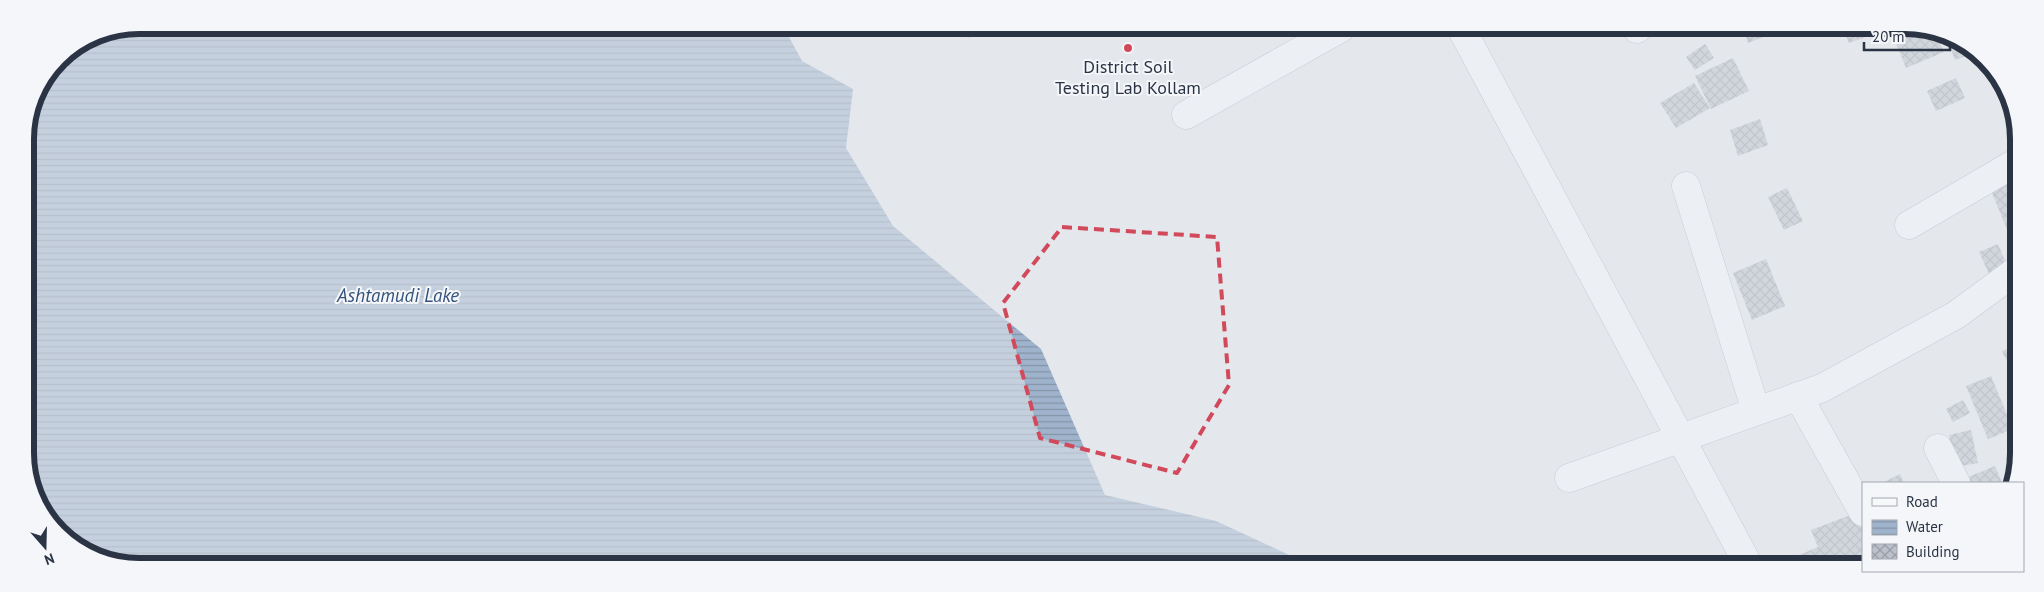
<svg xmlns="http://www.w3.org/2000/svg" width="2044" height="592" font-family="'PT Sans',sans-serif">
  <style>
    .water { fill: url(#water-rules) }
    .building { fill: url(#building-cross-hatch) }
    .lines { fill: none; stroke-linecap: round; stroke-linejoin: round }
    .minor-casing { stroke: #a9aeb7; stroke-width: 29 }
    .minor { stroke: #f7f8fa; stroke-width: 28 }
    .marked { fill: none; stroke: #d1495b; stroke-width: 4; stroke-dasharray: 10 6; stroke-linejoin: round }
    .poi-dot { fill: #d1495b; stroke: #f4f6f9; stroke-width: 2 }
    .labels { text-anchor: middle; stroke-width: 4; stroke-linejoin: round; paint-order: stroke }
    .poi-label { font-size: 18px; fill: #2b3445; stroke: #f4f6f9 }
    .water-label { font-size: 19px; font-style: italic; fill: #34527a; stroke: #f4f6f9 }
    .rim { fill: none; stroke: #2b3445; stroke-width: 6 }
  </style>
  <defs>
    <pattern id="water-rules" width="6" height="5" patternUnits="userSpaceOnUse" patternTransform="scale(1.25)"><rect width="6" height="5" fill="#9fb4cc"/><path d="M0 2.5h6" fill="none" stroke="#8293a7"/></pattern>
    <pattern id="building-cross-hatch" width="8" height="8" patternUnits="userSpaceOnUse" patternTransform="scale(1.25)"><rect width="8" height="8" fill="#bbc0ca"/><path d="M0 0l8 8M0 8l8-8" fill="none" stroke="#989da6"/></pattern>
  </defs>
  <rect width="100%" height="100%" fill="#e4e7ec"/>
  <!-- water -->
  <path class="water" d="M 139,25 L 783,26 L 802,61 L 853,89 L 846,148 L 893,226 L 1041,349 L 1105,495 L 1216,521 L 1302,561 L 1307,566 L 110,563 L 53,528 L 27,475 L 25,132 L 34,95 L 58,58 L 95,34 Z"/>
  <!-- building -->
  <g class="building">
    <path d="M 962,27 L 988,27 L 968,38 Z"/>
    <path d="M 1743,28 L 1784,28 L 1784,29 L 1748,43 Z"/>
    <path d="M 1843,29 L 1887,29 L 1849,43 Z"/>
    <path d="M 1912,29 L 1934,29 L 1944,52 L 1906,68 L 1893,36 Z"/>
    <path d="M 1946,36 L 1969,49 L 1971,54 L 1955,60 Z"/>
    <path d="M 1705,44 L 1714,58 L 1695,70 L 1686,57 Z"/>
    <path d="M 1733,58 L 1749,91 L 1711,109 L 1695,76 Z"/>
    <path d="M 1956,78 L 1965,98 L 1936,111 L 1927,91 Z"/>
    <path d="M 1694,83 L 1710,108 L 1676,128 L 1660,103 Z"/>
    <path d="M 1760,119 L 1768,145 L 1738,156 L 1730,130 Z"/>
    <path d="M 2017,168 L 2016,232 L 2009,234 L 1987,181 Z"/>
    <path d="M 1787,188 L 1803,221 L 1784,230 L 1768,197 Z"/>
    <path d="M 1998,244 L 2009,270 L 1991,278 L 1979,252 Z"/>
    <path d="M 1766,259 L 1785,306 L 1752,320 L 1733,273 Z"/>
    <path d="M 2016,345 L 2016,380 L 2002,351 Z"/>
    <path d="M 1991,376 L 2013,429 L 1988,439 L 1966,386 Z"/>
    <path d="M 1963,400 L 1970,413 L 1953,422 L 1946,409 Z"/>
    <path d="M 1971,430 L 1978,463 L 1955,467 L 1949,435 Z"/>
    <path d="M 1995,466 L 2002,483 L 1962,483 L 1961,480 Z"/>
    <path d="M 1900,474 L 1904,483 L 1882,483 Z"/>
    <path d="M 1856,513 L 1863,530 L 1863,567 L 1841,567 L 1840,563 L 1832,567 L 1804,567 L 1799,555 L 1818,547 L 1811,530 Z"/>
  </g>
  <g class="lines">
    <defs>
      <g id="minor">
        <path d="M 1461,28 L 1749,566"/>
        <path d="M 1636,28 L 1637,29"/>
        <path d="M 1186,115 L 1341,28"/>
        <path d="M 1686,186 L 1756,411"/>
        <path d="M 1909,225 L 2017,162"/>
        <path d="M 1798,396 L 1863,512"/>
        <path d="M 1938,448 L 1956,483"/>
        <path d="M 1569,478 L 1822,388 L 1956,315 L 2016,271"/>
      </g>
    </defs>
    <!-- minor casing -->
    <use href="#minor" class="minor-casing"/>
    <!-- minor -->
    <use href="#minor" class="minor"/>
  </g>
  <!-- marked area -->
  <path d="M0 0H2044V592H0ZM 1062,227 L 1217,237 L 1229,385 L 1177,473 L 1040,438 L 1003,303 Z" fill="#e4e7ec" fill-opacity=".55" fill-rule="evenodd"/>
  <path class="marked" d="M 1062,227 L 1217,237 L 1229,385 L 1177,473 L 1040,438 L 1003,303 Z"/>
  <!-- markers -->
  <circle class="poi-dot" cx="1128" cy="48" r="5"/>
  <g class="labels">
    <!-- poi labels -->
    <g class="poi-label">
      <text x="1128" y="73">District Soil<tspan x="1128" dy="21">Testing Lab Kollam</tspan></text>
    </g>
    <!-- water labels -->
    <g class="water-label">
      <text x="398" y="302">Ashtamudi Lake</text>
    </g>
  </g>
  <!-- crop -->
  <path d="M0 0H2044V592H0ZM139 34H1905A105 105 0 0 1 2010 139V453A105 105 0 0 1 1905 558H139A105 105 0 0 1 34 453V139A105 105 0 0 1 139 34Z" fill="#f4f6f9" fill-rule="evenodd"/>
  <path class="rim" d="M139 34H1905A105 105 0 0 1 2010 139V453A105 105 0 0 1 1905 558H139A105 105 0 0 1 34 453V139A105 105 0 0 1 139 34Z"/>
  <!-- legend -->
  <rect x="1862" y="482" width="162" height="90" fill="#f4f6f9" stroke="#a4a8b1"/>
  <rect x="1872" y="498" width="25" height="8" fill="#f7f8fa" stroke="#a4a8b1"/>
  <text x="1906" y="507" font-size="15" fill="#2b3445">Road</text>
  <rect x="1872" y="520" width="25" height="15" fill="url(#water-rules)" stroke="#a4a8b1"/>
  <text x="1906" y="532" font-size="15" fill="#2b3445">Water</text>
  <rect x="1872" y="544" width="25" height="15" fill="url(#building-cross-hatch)" stroke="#a4a8b1"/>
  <text x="1906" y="557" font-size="15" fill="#2b3445">Building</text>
  <!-- north arrow -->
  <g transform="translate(45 547) rotate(160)" stroke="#f4f6f9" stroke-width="4" paint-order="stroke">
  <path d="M0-4L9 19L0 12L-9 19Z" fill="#2b3445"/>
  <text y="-8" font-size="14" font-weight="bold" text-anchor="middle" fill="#2b3445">N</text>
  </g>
  <!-- scale -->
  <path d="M1864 42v8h86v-8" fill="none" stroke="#2b3445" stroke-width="2.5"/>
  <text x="1872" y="42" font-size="15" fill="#2b3445" stroke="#f4f6f9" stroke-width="4" paint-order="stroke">20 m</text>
</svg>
